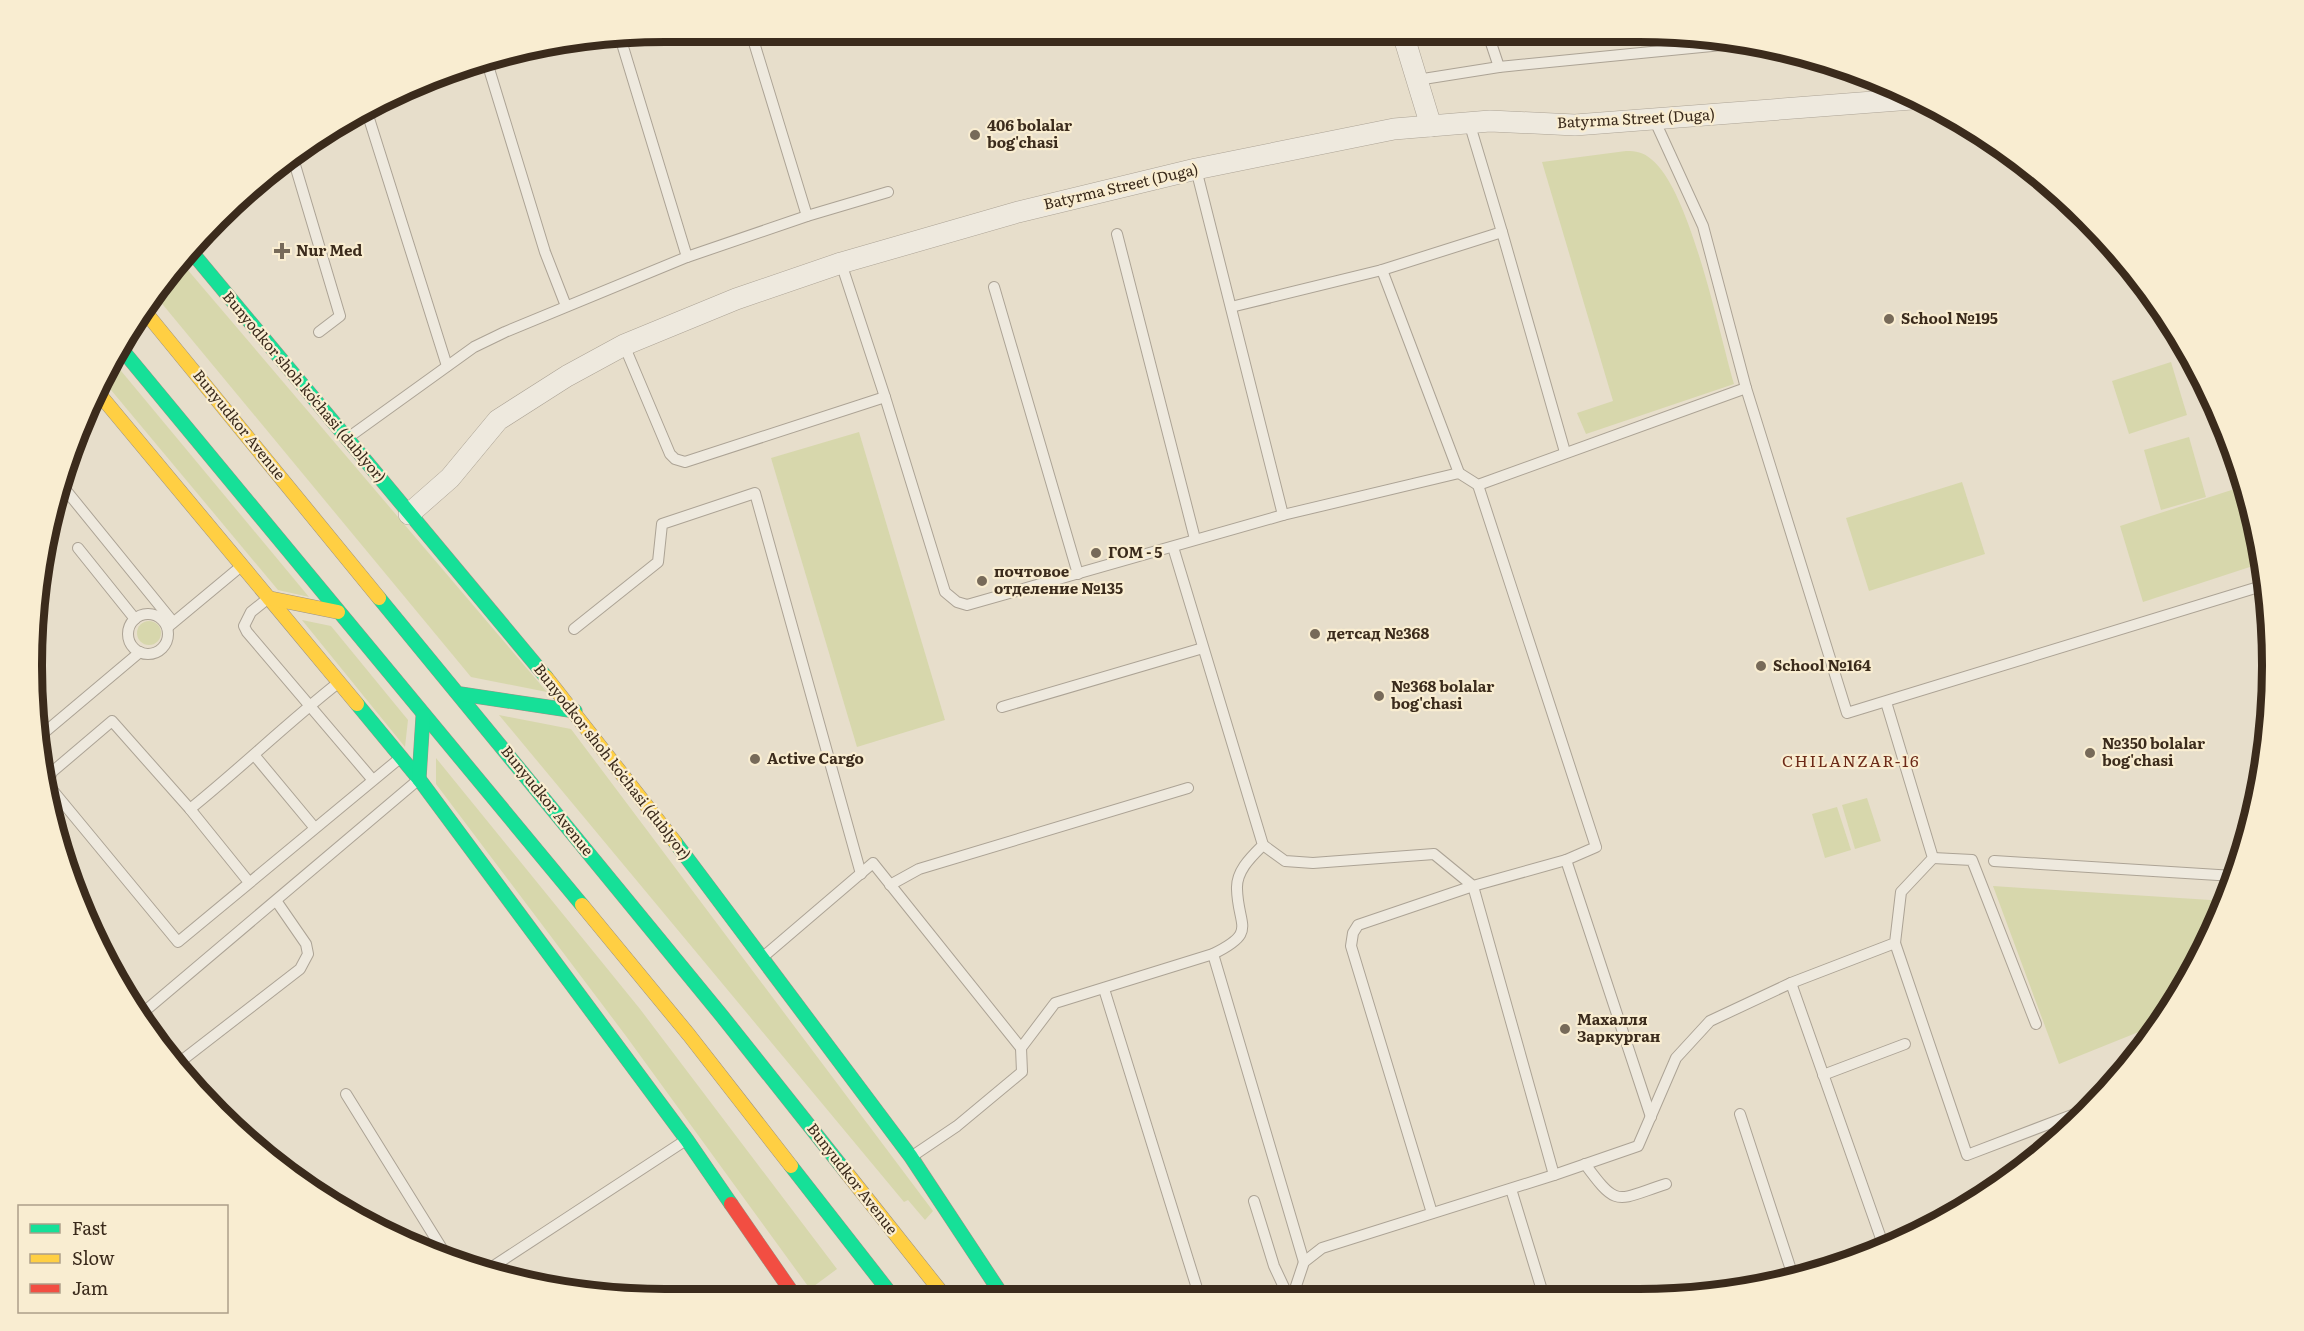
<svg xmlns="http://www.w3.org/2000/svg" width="2304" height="1331" font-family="Literata,serif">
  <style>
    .green { fill: #d7d7ac }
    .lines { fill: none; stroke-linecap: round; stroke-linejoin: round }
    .lane-casing { stroke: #aca395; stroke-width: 12 }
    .street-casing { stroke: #aca395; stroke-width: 22 }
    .fast-casing { stroke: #9b9285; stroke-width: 15 }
    .slow-casing { stroke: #9b9285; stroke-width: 15 }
    .jam-casing { stroke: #9b9285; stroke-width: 15 }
    .lane { stroke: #eee9de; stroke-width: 10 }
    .street { stroke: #eee9de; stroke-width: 21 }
    .fast { stroke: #16e098; stroke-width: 14 }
    .slow { stroke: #ffcf43; stroke-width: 14 }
    .jam { stroke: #f24e42; stroke-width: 14 }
    .poi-dot { fill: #776a59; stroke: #f9edd1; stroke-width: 2 }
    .labels { text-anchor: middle; stroke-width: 4.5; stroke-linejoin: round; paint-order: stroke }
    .street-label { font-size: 15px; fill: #3b2b1c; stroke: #f9edd1 }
    .poi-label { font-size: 15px; font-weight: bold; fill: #3b2b1c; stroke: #f9edd1; text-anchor: start }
    .neighbourhood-label { font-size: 16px; letter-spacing: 1.5px; fill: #6c2917; stroke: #f9edd1 }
    .rim { fill: none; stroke: #3b2b1c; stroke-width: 8 }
  </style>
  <rect width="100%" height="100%" fill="#e7decb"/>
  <!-- green -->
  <g class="green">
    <path d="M 1626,151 C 1636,151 1643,152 1651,159 C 1690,189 1719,333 1734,384 L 1586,434 L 1577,413 L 1613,401 L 1542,162 Z"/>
    <path d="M 181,262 L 547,692 L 471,677 L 154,294 Z"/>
    <path d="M 112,360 L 309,597 L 278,590 L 101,378 Z"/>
    <path d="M 2171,362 L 2187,415 L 2129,434 L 2112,381 Z"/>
    <path d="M 859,432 L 945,720 L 857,747 L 771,458 Z"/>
    <path d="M 2189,437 L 2206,497 L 2161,510 L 2144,450 Z"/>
    <path d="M 1962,482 L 1985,554 L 1869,591 L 1846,518 Z"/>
    <path d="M 2244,486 L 2260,541 L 2262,563 L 2143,602 L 2120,526 Z"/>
    <path d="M 302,620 L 331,626 L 408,720 L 405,747 Z"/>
    <circle cx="149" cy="633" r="12"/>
    <path d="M 499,715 L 571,729 L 933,1211 L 925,1220 L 908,1200 L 904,1202 Z"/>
    <path d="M 436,758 L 640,1009 L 837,1269 L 810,1289 L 626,1036 L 436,784 Z"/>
    <path d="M 1867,798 L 1881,841 L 1855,849 L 1842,805 Z"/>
    <path d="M 1837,807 L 1851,850 L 1825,858 L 1812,814 Z"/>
    <path d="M 1993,886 L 2226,901 L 2161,1023 L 2059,1064 Z"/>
  </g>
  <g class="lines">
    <defs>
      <g id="lane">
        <path d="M 1488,34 L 1499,67"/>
        <path d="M 752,36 L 807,216"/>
        <path d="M 620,37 L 687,257"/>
        <path d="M 486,59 L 545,252 L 566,306"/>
        <path d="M 1417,80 L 1499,67 L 1722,45 L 1744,46"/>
        <path d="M 366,109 L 447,366"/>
        <path d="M 1654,119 L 1703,226 L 1746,388 L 1847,713 L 2265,585"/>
        <path d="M 292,155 L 340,316 L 319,332"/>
        <path d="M 1196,169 L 1283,515 L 1459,473 L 1478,485 L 1746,388"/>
        <path d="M 1502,232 L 1565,452"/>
        <path d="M 1117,234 L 1195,539"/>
        <path d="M 841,263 L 885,397 L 945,592 L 957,602 L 967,605 L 1283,515"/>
        <path d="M 1382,270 L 1459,473"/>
        <path d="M 994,287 L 1078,574"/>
        <path d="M 1231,307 L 1382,270 L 1502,232 L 1469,122"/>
        <path d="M 624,345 L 670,454 L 675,459 L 685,462 L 885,397"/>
        <path d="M 349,437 L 474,347 L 505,332 L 687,257 L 807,216 L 888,192"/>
        <path d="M 60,483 L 173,622"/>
        <path d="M 78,548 L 135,619"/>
        <path d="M 266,600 L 251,612 L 244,626 L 247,632 L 372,779"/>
        <circle cx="148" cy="634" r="20"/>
        <path d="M 168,627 L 239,568"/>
        <path d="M 574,629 L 658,562 L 662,524 L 755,493 L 861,874"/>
        <path d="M 1002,707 L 1203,648"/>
        <path d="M 39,737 L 140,652"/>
        <path d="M 255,756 L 314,827"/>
        <path d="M 190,809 C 241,768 287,723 338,683"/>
        <path d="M 1263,845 L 1285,861 L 1313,863 L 1434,854 L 1473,886 L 1566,860 L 1596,847 L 1478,485"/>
        <path d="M 1933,858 L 1972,860 L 2036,1024"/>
        <path d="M 1566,860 L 1651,1117"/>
        <path d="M 1994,861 L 2234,876"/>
        <path d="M 248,881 L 190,809 L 112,721 L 52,772 L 48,783 L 54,792 L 178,942 L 399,759"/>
        <path d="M 890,885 L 919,869 L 1188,788"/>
        <path d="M 1895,943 L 1967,1155 L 2093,1107"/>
        <path d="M 1213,954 L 1304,1262"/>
        <path d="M 763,957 L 873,863 L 1021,1048"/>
        <path d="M 1791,983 L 1884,1247"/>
        <path d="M 1104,989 L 1200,1298"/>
        <path d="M 139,1016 L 418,780"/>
        <path d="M 176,1065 L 300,969 L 308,954 L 306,944 L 277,902"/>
        <path d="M 1823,1075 L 1905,1044"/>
        <path d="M 346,1094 L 449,1260"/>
        <path d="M 1740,1114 L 1793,1276"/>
        <path d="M 914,1155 L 957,1126 L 1022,1072 L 1021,1048 L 1055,1003 L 1213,954 C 1258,932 1238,927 1237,889 C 1236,871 1251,857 1263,845 L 1173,547"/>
        <path d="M 1585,1164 C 1618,1209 1616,1200 1666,1184"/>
        <path d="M 1511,1189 L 1541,1287"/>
        <path d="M 1254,1201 L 1274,1266 L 1289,1298"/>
        <path d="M 1432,1213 L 1351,946 L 1353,933 L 1358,925 L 1473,886 L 1554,1175"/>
        <path d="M 486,1271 L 686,1140"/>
        <path d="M 1292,1298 L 1304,1262 L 1322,1248 L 1554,1175 L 1638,1146 L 1676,1058 L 1710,1021 L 1791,983 L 1895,943 L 1901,892 L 1933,858 L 1886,702"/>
      </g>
      <g id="street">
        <path d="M 1403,34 L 1431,126"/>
        <path d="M 409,514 L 450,478 L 498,420 L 567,376 L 624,345 L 736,299 L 841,263 L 1018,212 L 1196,169 L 1394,129 L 1490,121 L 1575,125 L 1912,99"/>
      </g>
      <g id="fast">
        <path d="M 190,250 L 546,677"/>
        <path d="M 119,346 L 582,905"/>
        <path d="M 379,598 L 722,1016 L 846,1172"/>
        <path d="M 461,694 L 575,711"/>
        <path d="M 357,704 L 419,779 L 687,1140 L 731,1204"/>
        <path d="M 419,779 L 423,716"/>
        <path d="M 675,842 L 911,1157 L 1004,1298"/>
        <path d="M 791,1166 L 894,1298"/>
      </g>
      <g id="slow">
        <path d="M 142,308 L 379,598"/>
        <path d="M 95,389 L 357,704"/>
        <path d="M 269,598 L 338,612"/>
        <path d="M 546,677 L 675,842"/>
        <path d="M 582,905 L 689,1035 L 791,1166"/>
        <path d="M 846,1172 L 946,1298"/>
      </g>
      <path id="jam" d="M 731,1204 L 796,1298"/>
    </defs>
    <!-- lane casing -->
    <use href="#lane" class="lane-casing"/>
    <!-- street casing -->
    <use href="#street" class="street-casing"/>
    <!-- fast casing -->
    <use href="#fast" class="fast-casing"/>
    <!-- slow casing -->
    <use href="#slow" class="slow-casing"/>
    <!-- jam casing -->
    <use href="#jam" class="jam-casing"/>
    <!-- lane -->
    <use href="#lane" class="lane"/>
    <!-- street -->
    <use href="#street" class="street"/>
    <!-- fast -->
    <use href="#fast" class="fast"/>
    <!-- slow -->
    <use href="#slow" class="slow"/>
    <!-- jam -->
    <use href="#jam" class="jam"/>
  </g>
  <!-- markers -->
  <g class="poi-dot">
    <circle cx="975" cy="135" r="6"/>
    <path d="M279 242h6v6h6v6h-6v6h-6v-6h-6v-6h6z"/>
    <circle cx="1889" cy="319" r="6"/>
    <circle cx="1096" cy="553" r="6"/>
    <circle cx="982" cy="581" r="6"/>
    <circle cx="1315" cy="634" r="6"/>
    <circle cx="1761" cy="666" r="6"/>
    <circle cx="1379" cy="696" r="6"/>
    <circle cx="2090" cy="753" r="6"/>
    <circle cx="755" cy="759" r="6"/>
    <circle cx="1565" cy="1029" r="6"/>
  </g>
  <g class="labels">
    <!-- street labels -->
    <g class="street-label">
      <text transform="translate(1636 119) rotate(-3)" y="5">Batyrma Street (Duga)</text>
      <text transform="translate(1121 187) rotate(-13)" y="5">Batyrma Street (Duga)</text>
      <text transform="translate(304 387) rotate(50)" y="5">Bunyodkor shoh koʻchasi (dublyor)</text>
      <text transform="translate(239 425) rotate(51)" y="5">Bunyudkor Avenue</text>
      <text transform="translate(612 762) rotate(52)" y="5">Bunyodkor shoh koʻchasi (dublyor)</text>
      <text transform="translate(547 801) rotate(51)" y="5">Bunyudkor Avenue</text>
      <text transform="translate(852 1179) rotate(52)" y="5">Bunyudkor Avenue</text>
    </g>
    <!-- poi labels -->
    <g class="poi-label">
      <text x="987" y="131">406 bolalar<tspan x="987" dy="17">bog'chasi</tspan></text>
      <text x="296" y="256">Nur Med</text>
      <text x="1901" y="324">School №195</text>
      <text x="1108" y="558">ГОМ - 5</text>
      <text x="994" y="577">почтовое<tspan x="994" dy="17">отделение №135</tspan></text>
      <text x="1327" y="639">детсад №368</text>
      <text x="1773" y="671">School №164</text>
      <text x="1391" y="692">№368 bolalar<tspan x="1391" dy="17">bog'chasi</tspan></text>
      <text x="2102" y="749">№350 bolalar<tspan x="2102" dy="17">bog'chasi</tspan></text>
      <text x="767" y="764">Active Cargo</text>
      <text x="1577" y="1025">Махалля<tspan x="1577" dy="17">Заркурган</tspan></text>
    </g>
    <!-- neighbourhood labels -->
    <g class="neighbourhood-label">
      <text x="1851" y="767">CHILANZAR-16</text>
    </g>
  </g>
  <!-- crop -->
  <path d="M0 0H2304V1331H0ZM665 42H1639A623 623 0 0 1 2262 665V666A623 623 0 0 1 1639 1289H665A623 623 0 0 1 42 666V665A623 623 0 0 1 665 42Z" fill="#f9edd1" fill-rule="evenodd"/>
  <path class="rim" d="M665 42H1639A623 623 0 0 1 2262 665V666A623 623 0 0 1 1639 1289H665A623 623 0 0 1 42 666V665A623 623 0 0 1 665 42Z"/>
  <!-- legend -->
  <rect x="18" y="1205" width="210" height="108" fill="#f9edd1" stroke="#ad9f89" stroke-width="1.5"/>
  <rect x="30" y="1224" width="30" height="9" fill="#16e098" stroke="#ad9f89" stroke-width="1.5"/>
  <text x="72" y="1235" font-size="18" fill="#3b2b1c">Fast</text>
  <rect x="30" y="1254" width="30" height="9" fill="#ffcf43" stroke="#ad9f89" stroke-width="1.5"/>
  <text x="72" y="1265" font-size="18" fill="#3b2b1c">Slow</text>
  <rect x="30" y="1284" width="30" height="9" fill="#f24e42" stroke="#ad9f89" stroke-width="1.5"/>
  <text x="72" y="1295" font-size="18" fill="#3b2b1c">Jam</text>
</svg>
